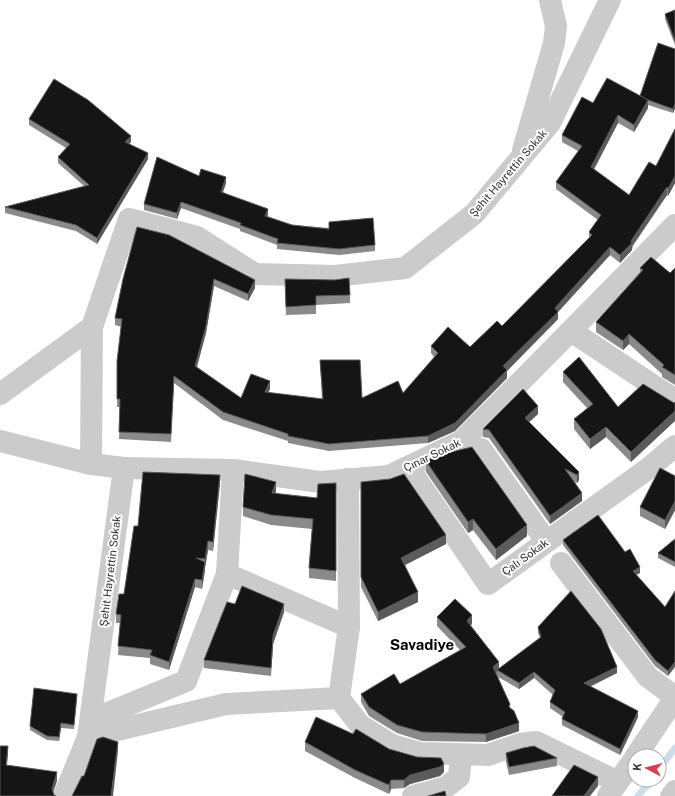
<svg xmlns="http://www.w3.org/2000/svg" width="675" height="796" font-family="'Public Sans',sans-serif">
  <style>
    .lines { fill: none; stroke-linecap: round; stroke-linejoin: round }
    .stream { stroke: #cadde8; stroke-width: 7 }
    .minor { stroke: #cbcbcb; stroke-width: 22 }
    .wall { fill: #8a8a8a }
    .shaded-wall { fill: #5b5b5b }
    .building { fill: #151515; stroke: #5b5b5b }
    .labels { text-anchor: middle; stroke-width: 4; stroke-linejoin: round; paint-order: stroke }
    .street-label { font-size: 11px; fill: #2e2e2e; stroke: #fff }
    .district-label { font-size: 15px; font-weight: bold; fill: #000; stroke: #fff }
  </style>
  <rect width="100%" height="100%" fill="#fff"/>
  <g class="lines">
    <!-- stream -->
    <g class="stream">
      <path d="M 659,769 L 675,748"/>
      <path d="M 638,796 L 651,780"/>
    </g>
    <!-- minor -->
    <g class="minor">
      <path d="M 523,150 L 554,43 L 556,26 L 550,0"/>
      <path d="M 571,331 L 675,400"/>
      <path d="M 0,394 L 92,327 L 129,219 L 197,237 L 255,274 L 335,276 L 405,268 L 474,214 L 550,123 L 610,0"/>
      <path d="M 0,441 L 91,464 L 124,468 L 88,737 L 64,796"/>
      <path d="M 481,449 L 546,541"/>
      <path d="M 91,464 L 92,327"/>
      <path d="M 408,467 L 488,584 L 649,468 L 675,446"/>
      <path d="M 124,468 L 233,470 L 320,482 L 389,476 L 462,441 L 675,225"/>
      <path d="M 348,479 L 349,627"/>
      <path d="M 561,563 L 648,677 L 675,697"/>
      <path d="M 339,698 L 360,725 L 392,745 L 420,753 L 488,755 L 520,744 L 536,742 L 618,782"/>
      <path d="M 91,720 L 186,681 L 227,574 L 233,470"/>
      <path d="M 88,737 L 226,704 L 339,698 L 349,627 L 227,574"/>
      <path d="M 636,756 L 675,698"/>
      <path d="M 413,796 L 446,787 L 459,777 L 461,755"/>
      <path d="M 608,796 L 635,758"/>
      <path d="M 671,796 L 675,791"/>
    </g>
  </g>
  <!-- wall -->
  <g class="wall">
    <path d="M 675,10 L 675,45 L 665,19 L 665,14 Z"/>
    <path d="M 675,49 L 673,113 L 648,105 L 648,108 L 634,132 L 618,123 L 594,169 L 629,195 L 656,166 L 675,129 L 675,183 L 668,196 L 667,195 L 633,246 L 632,250 L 620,263 L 610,255 L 558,312 L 558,319 L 507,371 L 507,378 L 455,431 L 428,443 L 329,451 L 288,443 L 288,441 L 223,420 L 174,383 L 171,442 L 119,439 L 120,407 L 117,407 L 117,399 L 122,327 L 115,325 L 115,318 L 137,227 L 255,288 L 248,301 L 214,286 L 206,333 L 197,367 L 241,398 L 270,389 L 268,393 L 322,399 L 320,360 L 362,398 L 403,393 L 434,357 L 431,353 L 431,346 L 470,347 L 502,326 L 589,238 L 589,232 L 598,220 L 556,189 L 556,182 L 578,151 L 562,142 L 562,135 L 593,103 L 640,96 Z"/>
    <path d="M 29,119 L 131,142 L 129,144 L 148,159 L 97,244 L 76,231 L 5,213 L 5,207 L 84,186 L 58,163 L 58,157 L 66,148 L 29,125 Z"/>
    <path d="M 199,176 L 226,183 L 223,192 L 268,215 L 267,216 L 292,225 L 329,228 L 329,222 L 375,245 L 375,251 L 339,255 L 277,249 L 277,245 L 240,231 L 240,229 L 181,208 L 177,219 L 144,210 L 144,204 Z"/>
    <path d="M 640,268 L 670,273 L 675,268 L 675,385 L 662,377 L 662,374 L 629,344 L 623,350 L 596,332 L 596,322 L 640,272 Z"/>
    <path d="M 285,287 L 350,295 L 350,303 L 316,305 L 316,314 L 286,315 Z"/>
    <path d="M 563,372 L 618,407 L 674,403 L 631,462 L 606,437 L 590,449 L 574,429 L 574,419 L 587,408 L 563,382 Z"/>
    <path d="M 538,414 L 529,422 L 579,472 L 579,480 L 577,483 L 575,482 L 582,501 L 550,524 L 489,438 L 483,437 L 483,429 Z"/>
    <path d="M 426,461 L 527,536 L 496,560 L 473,530 L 468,533 L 426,472 Z"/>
    <path d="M 675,476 L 675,510 L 665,529 L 640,516 L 640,507 Z"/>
    <path d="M 361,482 L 446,544 L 405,565 L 418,602 L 378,621 L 361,587 Z"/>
    <path d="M 220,483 L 213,551 L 208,550 L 205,568 L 202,589 L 195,587 L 169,670 L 150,664 L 150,658 L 118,655 L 120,623 L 116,623 L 116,614 L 124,594 L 138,526 Z"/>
    <path d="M 336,483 L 336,581 L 309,578 L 309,568 L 312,529 L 271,525 L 243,516 L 243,507 L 276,492 L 275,494 L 317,498 Z"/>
    <path d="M 675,539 L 675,567 L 658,558 L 658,553 Z"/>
    <path d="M 563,540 L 625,552 L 640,573 L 636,575 L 665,607 L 675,591 L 668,676 L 655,666 L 563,545 Z"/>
    <path d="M 235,604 L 284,612 L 273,644 L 271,676 L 204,668 L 204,660 Z"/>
    <path d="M 437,617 L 472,624 L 470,626 L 499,669 L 540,638 L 538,633 L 538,627 L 617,673 L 590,687 L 638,717 L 620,755 L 562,725 L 562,719 L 563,717 L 550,708 L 550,702 L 553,695 L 534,678 L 519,689 L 498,677 L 519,731 L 486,742 L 422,741 L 397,733 L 369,716 L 361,702 L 361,694 L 400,684 L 460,650 L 437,626 Z"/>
    <path d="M 77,698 L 74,729 L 61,728 L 59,741 L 47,740 L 30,730 L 30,726 Z"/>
    <path d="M 353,734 L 389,749 L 444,772 L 440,776 L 410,784 L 404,788 L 391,789 L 389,794 L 355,778 L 305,751 L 305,742 Z"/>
    <path d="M 506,753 L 557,758 L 557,766 L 509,775 L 506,762 Z"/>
  </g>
  <!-- shaded-wall -->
  <g class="shaded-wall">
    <path d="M 648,100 L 648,108 L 634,132 L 634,125 Z"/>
    <path d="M 675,104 L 675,109 L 673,113 L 673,109 Z"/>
    <path d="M 618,115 L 618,123 L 591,175 L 591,167 Z"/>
    <path d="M 131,136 L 131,142 L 125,148 L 125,142 Z"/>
    <path d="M 148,153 L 148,159 L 97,244 L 97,238 Z"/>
    <path d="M 675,176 L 675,183 L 668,196 L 668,189 Z"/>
    <path d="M 226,177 L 226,183 L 221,198 L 221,192 Z"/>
    <path d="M 667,187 L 667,195 L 632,246 L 632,250 L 620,263 L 620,255 L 631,241 Z"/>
    <path d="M 181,202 L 181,208 L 177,219 L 177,213 Z"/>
    <path d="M 268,209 L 268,215 L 265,222 L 265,216 Z"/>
    <path d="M 610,247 L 610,255 L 558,312 L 558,319 L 507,371 L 507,378 L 455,431 L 428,443 L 428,436 L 503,366 L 555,308 Z"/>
    <path d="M 214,279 L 214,286 L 206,333 L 195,373 L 195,366 Z"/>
    <path d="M 255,280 L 255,288 L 248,301 L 248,294 Z"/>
    <path d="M 629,334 L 629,344 L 623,350 L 623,341 Z"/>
    <path d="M 270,381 L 270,389 L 265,400 L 265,392 Z"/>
    <path d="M 538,406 L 538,414 L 525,426 L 525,418 Z"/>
    <path d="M 675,411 L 675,421 L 631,462 L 631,452 Z"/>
    <path d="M 606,427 L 606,437 L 590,449 L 590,439 Z"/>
    <path d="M 579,472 L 579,480 L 577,483 L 577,475 Z"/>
    <path d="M 220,475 L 220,483 L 213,551 L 213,542 Z"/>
    <path d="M 276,482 L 276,492 L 272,503 L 272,493 Z"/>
    <path d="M 582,493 L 582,501 L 550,524 L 550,516 Z"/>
    <path d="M 675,501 L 675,510 L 665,529 L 665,520 Z"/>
    <path d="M 473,519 L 473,530 L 468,533 L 468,522 Z"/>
    <path d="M 527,525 L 527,536 L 496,560 L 496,549 Z"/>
    <path d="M 446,535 L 446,544 L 401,567 L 401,558 Z"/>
    <path d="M 208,541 L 208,550 L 205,568 L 205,559 Z"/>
    <path d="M 205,562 L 205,571 L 202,589 L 202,580 Z"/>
    <path d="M 640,567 L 640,573 L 633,576 L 633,571 Z"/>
    <path d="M 195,579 L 195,587 L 169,670 L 169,662 Z"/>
    <path d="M 418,592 L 418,602 L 378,621 L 378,612 Z"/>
    <path d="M 284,604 L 284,612 L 273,644 L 271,676 L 273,636 Z"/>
    <path d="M 472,615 L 472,624 L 467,630 L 467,621 Z"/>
    <path d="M 499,662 L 499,671 L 497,670 L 497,672 L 493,676 L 493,667 Z"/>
    <path d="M 675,662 L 675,667 L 668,676 L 668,671 Z"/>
    <path d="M 617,667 L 617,673 L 584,689 L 584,683 Z"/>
    <path d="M 534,672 L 534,678 L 519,689 L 519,683 Z"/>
    <path d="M 638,711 L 638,717 L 620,755 L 620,749 Z"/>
    <path d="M 61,723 L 61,728 L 59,741 L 59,737 Z"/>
    <path d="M 519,723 L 519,731 L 486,742 L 486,734 Z"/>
    <path d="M 118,742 L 118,751 L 113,796 L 111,796 Z"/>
    <path d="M 8,746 L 8,755 L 6,774 L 6,765 Z"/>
    <path d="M 444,764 L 444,772 L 440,776 L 410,784 L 404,788 L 404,780 L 410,775 Z"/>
    <path d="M 57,772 L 57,781 L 52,796 L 52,789 Z"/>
    <path d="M 598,777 L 598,786 L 590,796 L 584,796 Z"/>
    <path d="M 391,780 L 391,789 L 389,794 L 389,785 Z"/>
  </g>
  <!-- building -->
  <g class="building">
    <path d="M 675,10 L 675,41 L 665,14 Z"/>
    <path d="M 658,43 L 675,49 L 675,104 L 673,109 L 648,100 L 640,96 Z"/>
    <path d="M 607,78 L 648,100 L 634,125 L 618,115 L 591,167 L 629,195 L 649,162 L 656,166 L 675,129 L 675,176 L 668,189 L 667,187 L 631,241 L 632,243 L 620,255 L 610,247 L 555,308 L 558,312 L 503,366 L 507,370 L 455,423 L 428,436 L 329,444 L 288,436 L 288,434 L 223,412 L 174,376 L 171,434 L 119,432 L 120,399 L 117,399 L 117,361 L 122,319 L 115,318 L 123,279 L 137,227 L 169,235 L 255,280 L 248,294 L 214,279 L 206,326 L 195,366 L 241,398 L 251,374 L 270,381 L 265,392 L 323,399 L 320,360 L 360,360 L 362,398 L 398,381 L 403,393 L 438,353 L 431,346 L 448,327 L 470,347 L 497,321 L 502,326 L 592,235 L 589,232 L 601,215 L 556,182 L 582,146 L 562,135 L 582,97 L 593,103 Z"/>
    <path d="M 54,79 L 88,100 L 131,136 L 125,142 L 148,153 L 97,238 L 76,225 L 5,207 L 89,185 L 58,157 L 70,144 L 29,119 Z"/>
    <path d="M 157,157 L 199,176 L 201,169 L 226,177 L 221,192 L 268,209 L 265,216 L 292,225 L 329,229 L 329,222 L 373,218 L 375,245 L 339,249 L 277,243 L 278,239 L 240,225 L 241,223 L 181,202 L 177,213 L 144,204 Z"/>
    <path d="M 651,257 L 670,273 L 675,268 L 675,375 L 662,367 L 664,365 L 629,334 L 623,341 L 596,322 L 643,270 L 640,268 Z"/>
    <path d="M 349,278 L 350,295 L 316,296 L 316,305 L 286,307 L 285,279 L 335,280 Z"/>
    <path d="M 579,357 L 618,407 L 643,384 L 674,403 L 675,402 L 675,411 L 631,452 L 606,427 L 590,439 L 574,419 L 593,404 L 563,372 Z"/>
    <path d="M 523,389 L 538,406 L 525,418 L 579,472 L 577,475 L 565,469 L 582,493 L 550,516 L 489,430 L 483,429 Z"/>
    <path d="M 472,447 L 527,525 L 496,549 L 473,519 L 468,522 L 426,461 L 438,455 Z"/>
    <path d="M 660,468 L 675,476 L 675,501 L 665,520 L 640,507 Z"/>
    <path d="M 143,472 L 220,475 L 213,542 L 208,541 L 205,559 L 196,558 L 205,562 L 202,580 L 195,579 L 169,662 L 150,655 L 152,650 L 118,646 L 121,615 L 116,614 L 119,594 L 124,594 L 134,526 L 138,526 Z"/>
    <path d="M 245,474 L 276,482 L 272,493 L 317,498 L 318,484 L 336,483 L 336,571 L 309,568 L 313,519 L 271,515 L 243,507 Z"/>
    <path d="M 404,474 L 446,535 L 401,558 L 418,592 L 378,612 L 361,577 L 361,482 L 390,479 Z"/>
    <path d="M 598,515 L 625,552 L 630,549 L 640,567 L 633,571 L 665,607 L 675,591 L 675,662 L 668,671 L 655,660 L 563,540 Z"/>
    <path d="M 675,539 L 675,562 L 658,553 Z"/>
    <path d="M 242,586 L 284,604 L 273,636 L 271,668 L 204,660 L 227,602 L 235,604 Z"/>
    <path d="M 571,591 L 601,629 L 617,667 L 584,683 L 638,711 L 620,749 L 562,719 L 565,712 L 550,702 L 555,690 L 534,672 L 519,683 L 497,670 L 541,637 L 538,627 Z"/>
    <path d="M 455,599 L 472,615 L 467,621 L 499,662 L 493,667 L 510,704 L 509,707 L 514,711 L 519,723 L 486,734 L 422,732 L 397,725 L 369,707 L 361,694 L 394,674 L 400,684 L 466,647 L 437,617 Z"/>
    <path d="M 34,688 L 77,694 L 74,725 L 61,723 L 59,737 L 47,736 L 30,726 Z"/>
    <path d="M 316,717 L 353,734 L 356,729 L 389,749 L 417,757 L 441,758 L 444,764 L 440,767 L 410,775 L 404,780 L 391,780 L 389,785 L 355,770 L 305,742 Z"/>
    <path d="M 103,737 L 118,742 L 111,796 L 72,796 L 82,776 L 84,776 L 97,739 Z"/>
    <path d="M 0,746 L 8,746 L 6,765 L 57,772 L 52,789 L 54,795 L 56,796 L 0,796 Z"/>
    <path d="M 534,746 L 557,758 L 509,767 L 506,753 L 523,748 Z"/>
    <path d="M 574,765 L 598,777 L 584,796 L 565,796 L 564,795 L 564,796 L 552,796 Z"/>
    <path d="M 445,791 L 446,796 L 428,796 Z"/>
  </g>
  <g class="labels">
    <!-- street labels -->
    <g class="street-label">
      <text transform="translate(508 173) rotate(-49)" y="4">Şehit Hayrettin Sokak</text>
      <text transform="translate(432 455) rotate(-26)" y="4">Çınar Sokak</text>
      <text transform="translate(525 557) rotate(-36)" y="4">Çalı Sokak</text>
      <text transform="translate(110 571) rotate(-83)" y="4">Şehit Hayrettin Sokak</text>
    </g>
    <!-- district labels -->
    <g class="district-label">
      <text x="422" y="650">Savadiye</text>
    </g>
  </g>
  <!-- north arrow -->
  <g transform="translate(647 768) rotate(277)"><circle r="19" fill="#ffffff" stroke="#ababab"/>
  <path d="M0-3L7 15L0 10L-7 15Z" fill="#d44050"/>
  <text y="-6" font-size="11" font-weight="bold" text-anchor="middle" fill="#2e2e2e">K</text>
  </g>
</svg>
